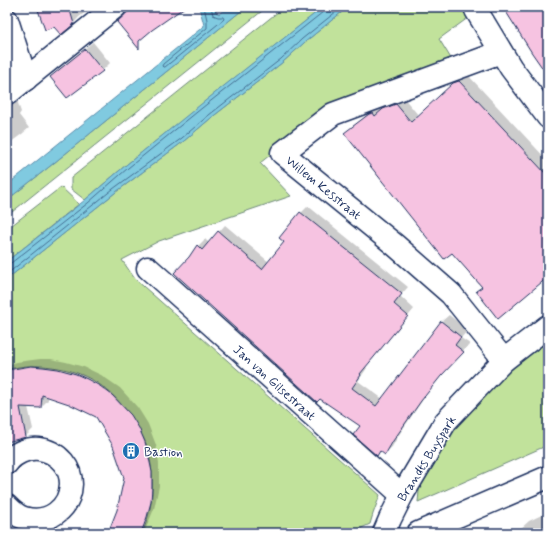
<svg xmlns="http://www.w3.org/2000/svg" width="555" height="540" font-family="Mynerve,sans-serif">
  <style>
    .green { fill: #c1e29b; stroke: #6e887c }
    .water { fill: #80cae0; stroke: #588cac }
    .shadow { fill: #0003 }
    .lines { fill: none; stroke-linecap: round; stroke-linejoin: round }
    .shore { stroke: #436d92; stroke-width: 1 }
    .building { fill: #f6c3e1; stroke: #1b2f5e }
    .street-casing { stroke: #1b2f5e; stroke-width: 25 }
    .street { stroke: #fff; stroke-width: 22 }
    .labels { text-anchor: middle; stroke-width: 3; stroke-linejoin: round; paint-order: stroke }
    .street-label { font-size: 13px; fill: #1b2f5e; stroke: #fff }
    .poi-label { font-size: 13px; fill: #1b2f5e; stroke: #fff; text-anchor: start }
  </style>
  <rect width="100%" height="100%" fill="#fff"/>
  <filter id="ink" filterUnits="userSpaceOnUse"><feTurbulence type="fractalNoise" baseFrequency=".025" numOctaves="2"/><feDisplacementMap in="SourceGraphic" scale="8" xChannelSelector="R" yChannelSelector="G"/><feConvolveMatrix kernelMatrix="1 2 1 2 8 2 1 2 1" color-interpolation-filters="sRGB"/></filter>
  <g filter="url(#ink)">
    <!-- green -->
    <g class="green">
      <path d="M 246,7 L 267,7 L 7,216 L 7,200 L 49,167 Z"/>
      <path d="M 284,7 L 323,7 L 126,165 L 85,200 L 71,189 L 71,178 Z"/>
      <path d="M 348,7 L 483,7 L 439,39 L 455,65 L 325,111 L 260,163 L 291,196 L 159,241 L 122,260 L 135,279 L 380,495 L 373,514 L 370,524 L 351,533 L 142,533 C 154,507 155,478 148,450 C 146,442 142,435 138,428 C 118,394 92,372 52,367 C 38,365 21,365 7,370 L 7,279 L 116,192 L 184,141 L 211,118 L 283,62 L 305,42 Z"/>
      <path d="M 61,187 L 79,204 L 7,261 L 7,229 Z"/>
      <path d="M 548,336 L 548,445 L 418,502 L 420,480 L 458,420 L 491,384 Z"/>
    </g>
    <!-- water -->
    <g class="water">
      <path d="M 199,7 L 214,7 L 216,12 L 219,14 L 228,7 L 246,7 L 49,167 L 7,200 L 7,185 L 204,26 L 203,21 Z"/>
      <path d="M 323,7 L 348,7 L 305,42 L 283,62 L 211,118 L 184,141 L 116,192 L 7,279 L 7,261 L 85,200 L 126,165 L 200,105 Z"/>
    </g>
    <!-- shadow -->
    <g class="shadow">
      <path d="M 38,7 L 93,7 L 79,17 L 73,24 Z"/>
      <path d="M 128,7 L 182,7 L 126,14 L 128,11 Z"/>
      <path d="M 93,42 L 110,63 L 102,71 L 52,77 L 59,69 Z"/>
      <path d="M 7,60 L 10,69 L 7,72 Z"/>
      <path d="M 467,74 L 548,161 L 548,275 L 478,291 L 483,286 L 345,133 L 353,126 L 377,107 L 380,106 L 383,109 L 391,102 L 403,97 L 419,116 L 461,76 Z"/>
      <path d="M 7,98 L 17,100 L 21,112 L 19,115 L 29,128 L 22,134 L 7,145 Z"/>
      <path d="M 308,206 L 408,287 L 400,296 L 414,309 L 366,367 L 367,368 L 358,381 L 383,399 L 442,321 L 449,315 L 468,330 L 461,338 L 470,344 L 448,367 L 428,392 L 400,433 L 392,447 L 385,453 L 362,425 L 190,257 L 198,246 L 205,239 L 209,243 L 225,225 L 269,262 L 286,242 L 301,213 Z"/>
      <path d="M 40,359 L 51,359 L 66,362 L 84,367 L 101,375 L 120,388 L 138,408 L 148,424 L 156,445 L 159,464 L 159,486 L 154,509 L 144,533 L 109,533 L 117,513 L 125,478 L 114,445 L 97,416 L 69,403 L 48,396 L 48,400 L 41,407 L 28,407 L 33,429 L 25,437 L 7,440 L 7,365 L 17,362 Z"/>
      <path d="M 548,512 L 548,533 L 519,533 L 518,531 L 529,521 Z"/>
    </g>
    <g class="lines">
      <!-- shore -->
      <g class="shore">
        <path d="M 204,7 L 207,20 L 207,28 L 163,64 L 162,66 L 163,67 L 165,67 L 223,20 L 224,19 L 223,17 L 218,17 L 213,15 L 211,7"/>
        <path d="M 7,264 L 11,263 L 88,203 L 128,168 L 202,108 L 323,12 L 324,10 L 325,7"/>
        <path d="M 7,274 L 113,189 L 182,138 L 209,115 L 281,59 L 302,39 L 342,7"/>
      </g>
    </g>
    <!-- building -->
    <g class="building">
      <path d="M 37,7 L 69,7 L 74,24 L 61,35 L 54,27 L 45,30 Z"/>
      <path d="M 133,7 L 185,7 L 152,30 L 139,41 L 139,49 L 117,22 Z"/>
      <path d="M 503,7 L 548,7 L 548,76 L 532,53 Z"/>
      <path d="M 85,49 L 103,71 L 67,98 L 50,77 Z"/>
      <path d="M 459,81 L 548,176 L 548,277 L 498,319 L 476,291 L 482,287 L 452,253 L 444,259 L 344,133 L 369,114 L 373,113 L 375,116 L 383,109 L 396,104 L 411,122 L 453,83 Z"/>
      <path d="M 300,212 L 402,294 L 394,304 L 408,316 L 360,374 L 361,375 L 352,388 L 376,406 L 441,321 L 461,337 L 455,345 L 464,352 L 441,376 L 421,401 L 393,441 L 385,455 L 380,451 L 377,456 L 353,435 L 360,426 L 320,399 L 317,402 L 174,273 L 189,257 L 197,245 L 202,250 L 218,231 L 262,269 L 284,242 L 279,238 Z"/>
      <path d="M 31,366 L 43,367 L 58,369 L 76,374 L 87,379 L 100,386 L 112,395 L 131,415 L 139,428 L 145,442 L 148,453 L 152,472 L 152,487 L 151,502 L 147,517 L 141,533 L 108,533 L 117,510 L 124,478 L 113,446 L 96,417 L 69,404 L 42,395 L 41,408 L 20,407 L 26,437 L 7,442 L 7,370 Z"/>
    </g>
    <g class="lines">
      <defs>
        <g id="street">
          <path d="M 476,10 L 511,68 L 548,117"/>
          <path d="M 7,20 L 26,79"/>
          <path d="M 501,52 L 333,114 L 282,153 L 395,245 L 451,294 L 504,360"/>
          <path d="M 7,94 L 115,7"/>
          <path d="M 148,268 L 402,495"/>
          <path d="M 7,463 C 14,453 27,448 39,449 C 49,450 56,454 63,462 C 68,468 71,476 71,484 C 70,509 48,525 24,518 C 17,516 12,511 7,506"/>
          <path d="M 384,533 L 390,519 L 402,495 L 446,421 L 504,360 L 548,326"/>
          <path d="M 418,533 L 548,477"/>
        </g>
      </defs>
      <!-- street casing -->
      <use href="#street" class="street-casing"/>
      <!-- street -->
      <use href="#street" class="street"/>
    </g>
  </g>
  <!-- icons -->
  <defs>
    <symbol id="building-disc" viewBox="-11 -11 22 22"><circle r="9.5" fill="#1f6fb2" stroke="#fff"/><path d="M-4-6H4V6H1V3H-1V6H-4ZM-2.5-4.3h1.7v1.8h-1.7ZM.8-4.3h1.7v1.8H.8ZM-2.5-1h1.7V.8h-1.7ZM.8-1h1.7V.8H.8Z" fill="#fff"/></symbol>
  </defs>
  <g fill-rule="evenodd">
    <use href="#building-disc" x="121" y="441" width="20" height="20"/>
  </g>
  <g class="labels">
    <!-- street labels -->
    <g class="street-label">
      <text transform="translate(324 187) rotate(39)" y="5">Willem Kesstraat</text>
      <text transform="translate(275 382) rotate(42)" y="5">Jan van Gilsestraat</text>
      <text transform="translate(426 458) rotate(-58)" y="5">Brandts Buyspark</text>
    </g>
    <!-- poi labels -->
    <g class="poi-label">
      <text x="144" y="456">Bastion</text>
    </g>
  </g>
  <!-- margin -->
  <rect width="555" height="540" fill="none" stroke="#fff" stroke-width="24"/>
  <rect x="12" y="12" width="531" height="516" fill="none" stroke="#1b2f5e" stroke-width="1.5" filter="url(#ink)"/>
</svg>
